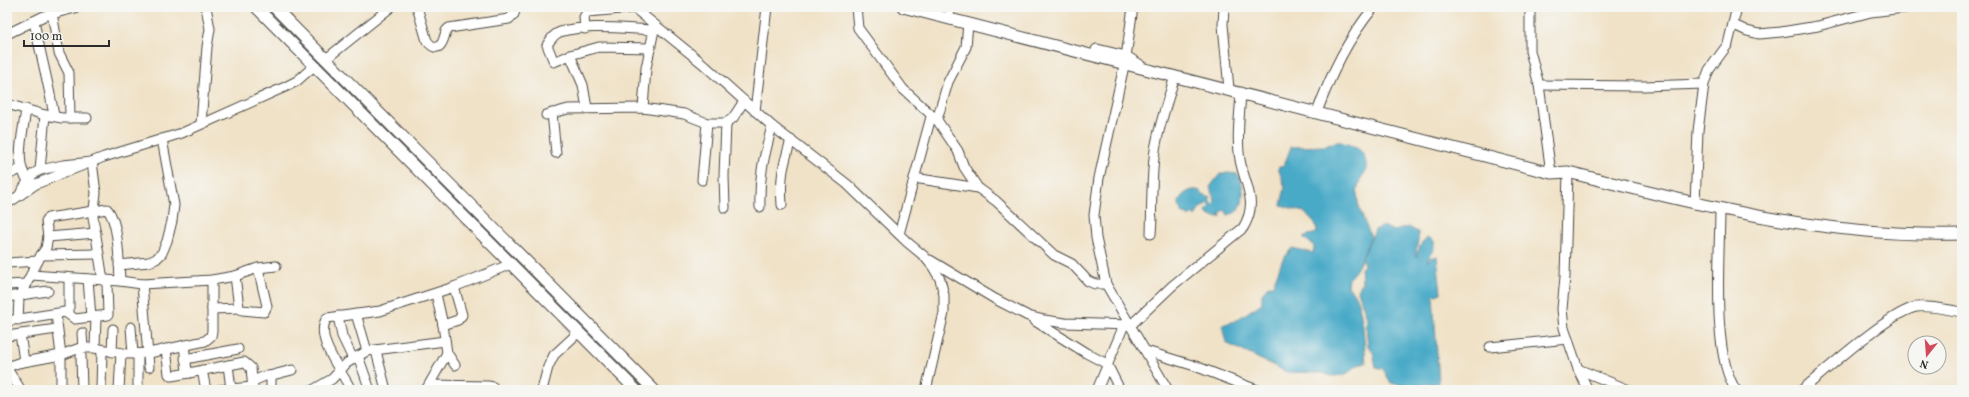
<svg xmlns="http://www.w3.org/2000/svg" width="1969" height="397" font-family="Vollkorn,serif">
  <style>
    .water { fill: #49aac8; stroke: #3a6a7a }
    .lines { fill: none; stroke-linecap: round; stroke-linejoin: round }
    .minor-casing { stroke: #494642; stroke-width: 11 }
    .major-casing { stroke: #494642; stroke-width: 13 }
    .minor { stroke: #fff; stroke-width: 9 }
    .major { stroke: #fff; stroke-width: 11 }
  </style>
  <rect width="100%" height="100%" fill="#f6f6f2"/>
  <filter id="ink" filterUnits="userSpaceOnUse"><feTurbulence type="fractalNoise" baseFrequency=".025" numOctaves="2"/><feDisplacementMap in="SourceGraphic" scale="8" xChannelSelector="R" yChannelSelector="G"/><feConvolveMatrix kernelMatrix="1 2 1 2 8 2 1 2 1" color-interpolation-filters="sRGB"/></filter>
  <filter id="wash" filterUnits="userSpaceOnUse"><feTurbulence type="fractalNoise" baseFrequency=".012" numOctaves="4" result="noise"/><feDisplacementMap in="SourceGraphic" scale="16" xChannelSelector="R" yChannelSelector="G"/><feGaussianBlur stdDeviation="0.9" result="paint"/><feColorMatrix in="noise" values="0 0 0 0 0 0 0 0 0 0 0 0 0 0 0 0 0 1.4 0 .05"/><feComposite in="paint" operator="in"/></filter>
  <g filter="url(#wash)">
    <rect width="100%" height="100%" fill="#f0e2c7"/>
    <!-- water -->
    <g class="water">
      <path d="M 1337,141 C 1356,147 1365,147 1367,170 C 1348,191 1361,214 1371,236 C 1364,250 1361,267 1349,278 L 1348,287 C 1364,298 1364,344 1366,363 L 1358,365 L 1345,375 L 1332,376 L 1322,373 L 1287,372 L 1226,343 L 1222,325 L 1235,321 L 1262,303 L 1262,294 L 1267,287 L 1273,285 L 1282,261 L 1292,248 L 1313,253 L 1314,246 L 1304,238 L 1305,236 L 1317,233 L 1316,225 L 1304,212 L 1281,205 L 1285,187 L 1278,168 L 1284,165 L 1291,147 L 1326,146 Z"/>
      <path d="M 1228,173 L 1237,174 C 1244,182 1246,203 1237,211 C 1235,213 1231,214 1228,215 L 1225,210 L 1220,213 L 1221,217 L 1213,217 L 1207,214 L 1206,211 L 1211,206 L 1206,203 L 1205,206 L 1201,207 L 1195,216 L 1193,213 L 1189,217 L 1187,215 L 1181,213 C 1181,210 1179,205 1179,204 C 1179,194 1193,186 1202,192 L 1201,194 L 1211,198 L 1209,200 L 1213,204 L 1215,202 L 1210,187 L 1220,174 Z"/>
      <path d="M 1383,226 L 1394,231 L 1408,227 L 1418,232 C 1420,241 1415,248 1416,257 L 1420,246 L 1427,237 L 1434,241 L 1434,248 L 1427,262 L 1431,258 L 1437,256 L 1441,293 L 1433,296 L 1439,383 C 1423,385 1407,388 1391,383 L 1383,369 L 1376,367 L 1373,352 L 1368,346 L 1366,326 L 1367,318 L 1358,291 L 1362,282 L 1361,268 L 1364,265 L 1362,258 L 1375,230 Z"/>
    </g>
  </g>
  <g filter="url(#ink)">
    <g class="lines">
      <defs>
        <g id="minor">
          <path d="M 417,7 L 427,41 C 439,55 443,43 446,31 L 449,28 L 509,19 L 514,14 L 516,7"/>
          <path d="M 633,7 L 702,63 L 772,126 L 847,184 L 907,242 L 924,256 L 933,267 L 940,279 L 944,295 L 944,313 L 926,390"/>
          <path d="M 856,7 L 858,28 L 903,89 L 937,120 L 958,151 L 964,167 L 978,188 L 996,201 L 1054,255 L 1072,264 L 1088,281 L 1095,284 L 1106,284"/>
          <path d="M 1133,7 L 1126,57 L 1099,178 L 1094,215 L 1096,238 L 1106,284 L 1168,390"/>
          <path d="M 1224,7 L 1223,25 L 1229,89"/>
          <path d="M 1530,7 L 1530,51 L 1539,85 L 1551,173"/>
          <path d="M 950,11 L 950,7"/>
          <path d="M 52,13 L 59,53 L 69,73 L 70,118"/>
          <path d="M 34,21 C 40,53 49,84 54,116"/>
          <path d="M 1734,25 L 1747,31 L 1759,34 L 1781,32 L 1818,26 L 1871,12 L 1912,7"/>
          <path d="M 585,29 L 584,17 L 587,12 L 634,8"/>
          <path d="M 7,34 L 44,16 L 79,7"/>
          <path d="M 570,55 L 554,62 L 547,45 C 551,39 554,34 560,32 C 585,24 627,29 654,30"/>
          <path d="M 326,59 L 391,7"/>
          <path d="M 1539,85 L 1644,86 L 1704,84"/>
          <path d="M 7,104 L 45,115 L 62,118 L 87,118"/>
          <path d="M 587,108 L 583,85 L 570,55 L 599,47 L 651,48"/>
          <path d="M 643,108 L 646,68 L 654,30 L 653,25"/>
          <path d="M 26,109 C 24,130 13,163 28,180"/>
          <path d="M 755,111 L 767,7"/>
          <path d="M 1317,112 C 1332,72 1347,40 1374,7"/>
          <path d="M 552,113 L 556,153"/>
          <path d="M 546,115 L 568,109 L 643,108 L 684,114 L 707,123 L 726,123 L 733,118 L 744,101"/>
          <path d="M 937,120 L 948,82 L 966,47 L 968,23"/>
          <path d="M 201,124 L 207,47 L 210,29 L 206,7"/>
          <path d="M 1568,172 L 1565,277 L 1562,309 L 1564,328 L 1578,369 L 1588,390"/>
          <path d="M 7,175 L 21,169"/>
          <path d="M 914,178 L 978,188"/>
          <path d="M 702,180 L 707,123"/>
          <path d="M 21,192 L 33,174 L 40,170 L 45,115"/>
          <path d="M 7,204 L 36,184 L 104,157 L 182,133 L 285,87 L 297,81 L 314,66"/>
          <path d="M 1695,204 L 1698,131 L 1704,84 L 1709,70 L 1728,44 L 1737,7"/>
          <path d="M 782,205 C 780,177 783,166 791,140"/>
          <path d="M 760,207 C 759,175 764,157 772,126"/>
          <path d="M 725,208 L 724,176 L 726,123"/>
          <path d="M 1720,209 C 1720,255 1711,355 1736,390"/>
          <path d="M 1152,218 L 1151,234 C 1152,206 1151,177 1155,150 C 1159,125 1168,100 1175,76"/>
          <path d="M 899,234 L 931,117"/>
          <path d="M 48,237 L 96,233"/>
          <path d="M 41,255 L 99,254"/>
          <path d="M 930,260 L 995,299 L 1028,316 L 1044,320 L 1065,323 L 1131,325 L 1172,286 L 1243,228 C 1259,202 1245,186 1240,160 C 1236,138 1240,114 1241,92"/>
          <path d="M 7,263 L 38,261"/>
          <path d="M 119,265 L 149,262 L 156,259 L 162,253 L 167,241 L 172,221 L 174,205 L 162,139"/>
          <path d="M 31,275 L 120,281 L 142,284 L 212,280 L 235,276 L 258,268 L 276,266"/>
          <path d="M 235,276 L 239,308 L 242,310 L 264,312 L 267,306 L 258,268"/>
          <path d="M 69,278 L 69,313"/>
          <path d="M 88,279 L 91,317"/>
          <path d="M 142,284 L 149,367"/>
          <path d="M 7,285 L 27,284"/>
          <path d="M 436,294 L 443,325 L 447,353 L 455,365"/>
          <path d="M 7,297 L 48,291"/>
          <path d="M 212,309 L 239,308"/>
          <path d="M 56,314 L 61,355 L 61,390"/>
          <path d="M 356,314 L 367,351"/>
          <path d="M 338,316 L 342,336 L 353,359"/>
          <path d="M 18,320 L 19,298 L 41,255 L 46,248 L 48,237 L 46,221 L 48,218 L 107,209 C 119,222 119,263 120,281"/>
          <path d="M 7,321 L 65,312 L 75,319 L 108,315 L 107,283 L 106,280 L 103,280 L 93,217 L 96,193 L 92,162 L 63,165 L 40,170"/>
          <path d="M 1035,321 L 1086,353 L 1107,364 L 1120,390"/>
          <path d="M 443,325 L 458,320 L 462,315 L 454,287"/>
          <path d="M 131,327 L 133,354"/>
          <path d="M 82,333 L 83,348"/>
          <path d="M 20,334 L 24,361"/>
          <path d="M 7,336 L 57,329"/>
          <path d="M 184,345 L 187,371 L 189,373 L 244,362 L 251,368 L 253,390"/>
          <path d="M 1490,347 L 1568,339"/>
          <path d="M 95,348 L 96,317"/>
          <path d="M 166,349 L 169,374 L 171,376 L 189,373"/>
          <path d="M 376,351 L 386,390"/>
          <path d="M 1146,351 L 1195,366 L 1257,390"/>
          <path d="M 112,352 L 113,329"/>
          <path d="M 81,356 L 82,390"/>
          <path d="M 358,356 L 370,390"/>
          <path d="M 185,359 L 238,349"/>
          <path d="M 228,365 L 231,389"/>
          <path d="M 7,367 L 18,363 L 61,355 L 80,348 L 95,348 L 127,354 L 149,353 L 205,341 L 211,336 L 212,331 L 212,280"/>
          <path d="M 7,369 L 21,390"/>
          <path d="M 1578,369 L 1629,390"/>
          <path d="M 202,370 L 206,390"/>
          <path d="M 269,376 L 292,370"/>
          <path d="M 253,381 L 265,376 L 269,376 L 271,379 L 271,390"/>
          <path d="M 429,385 L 488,386 L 493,387 L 494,390"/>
          <path d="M 101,390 L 102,350"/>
          <path d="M 119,390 L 121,353"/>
          <path d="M 138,390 L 138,354"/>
          <path d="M 219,390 L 253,387"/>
          <path d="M 313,390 L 332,379 L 347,363 L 367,351 L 445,341"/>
          <path d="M 351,390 C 343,372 313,338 327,318 L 380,311 L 454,287 L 511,264"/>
          <path d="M 426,390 L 447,353"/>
          <path d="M 542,390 L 548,367 L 554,355 L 579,332"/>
          <path d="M 1097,390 L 1124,325"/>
          <path d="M 1802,390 C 1825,371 1890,312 1916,307 C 1930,305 1948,310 1962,312"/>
        </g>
        <g id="major">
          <path d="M 256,7 L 636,390"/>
          <path d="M 274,7 L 654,390"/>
          <path d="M 903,7 L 1551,173 L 1568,172 C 1698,205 1827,238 1962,234"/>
          <path d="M 1097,50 L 1126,57 L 1139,65"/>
        </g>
      </defs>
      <!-- minor casing -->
      <use href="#minor" class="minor-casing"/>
      <!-- major casing -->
      <use href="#major" class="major-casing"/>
      <!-- minor -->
      <use href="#minor" class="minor"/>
      <!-- major -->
      <use href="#major" class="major"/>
    </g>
  </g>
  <!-- margin -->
  <rect width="1969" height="397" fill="none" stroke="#f6f6f2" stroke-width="24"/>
  <!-- north arrow -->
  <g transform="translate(1927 355) rotate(197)"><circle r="19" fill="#f6f6f2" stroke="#a5a5a2"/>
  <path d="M0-3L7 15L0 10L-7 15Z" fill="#d1495b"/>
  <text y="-6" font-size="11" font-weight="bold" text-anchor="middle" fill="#2b2b2b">N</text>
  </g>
  <!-- scale -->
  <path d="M24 40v6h85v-6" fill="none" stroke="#2b2b2b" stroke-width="2"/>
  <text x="30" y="40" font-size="12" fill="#2b2b2b" stroke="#f6f6f2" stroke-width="3" paint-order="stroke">100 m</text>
</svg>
